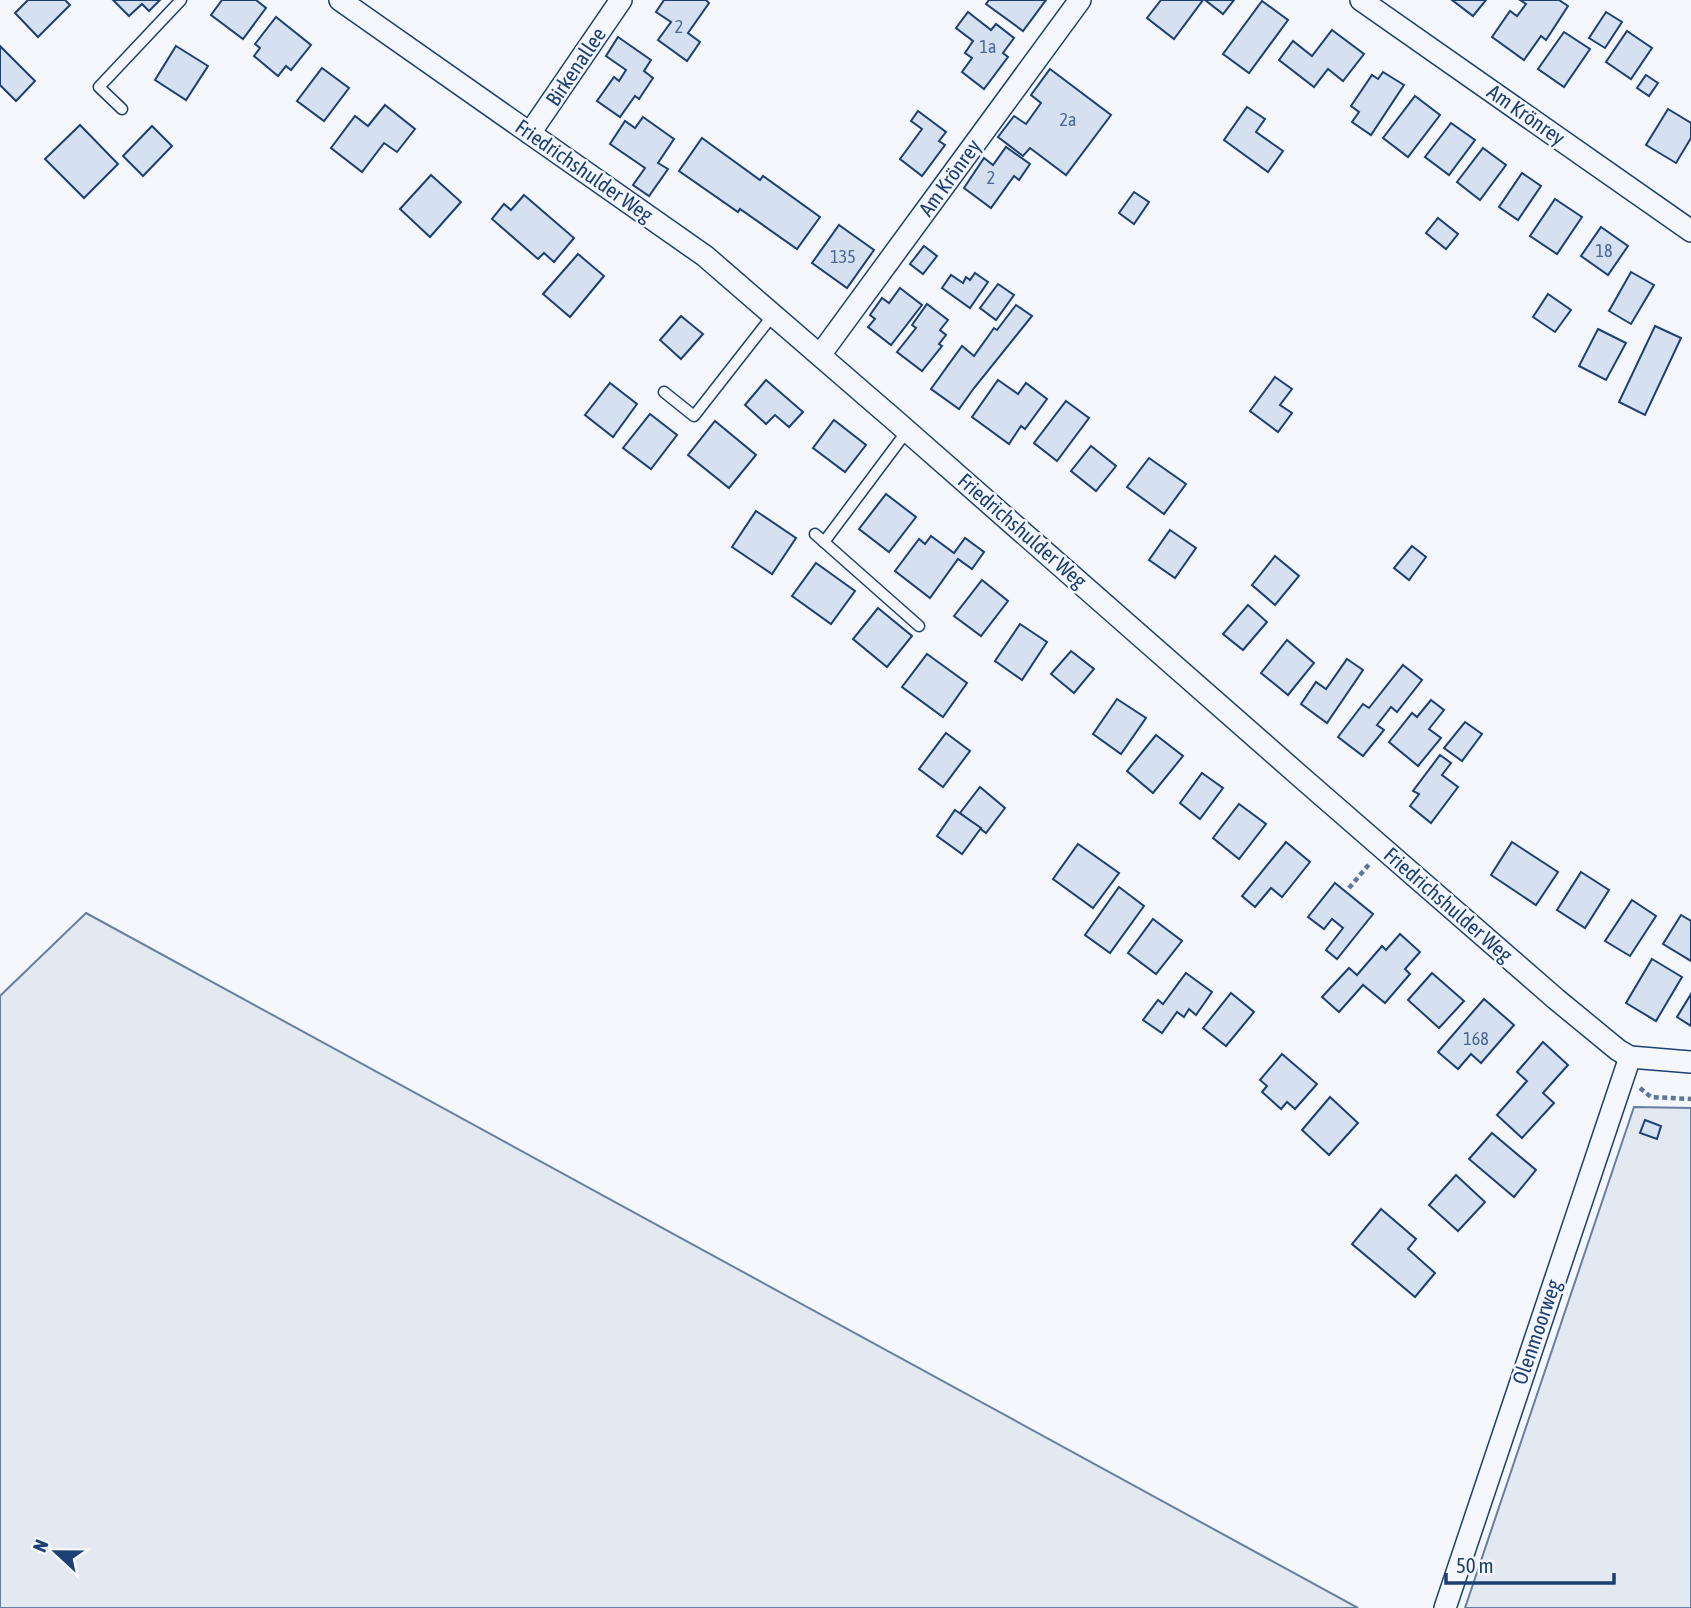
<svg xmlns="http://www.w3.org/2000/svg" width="1691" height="1608" font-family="'Asap Condensed',sans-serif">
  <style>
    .grass { fill: #e3e9f0; stroke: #687fa3; stroke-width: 2 }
    .building { fill: #d5e0f0; stroke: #1d3f73; stroke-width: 2 }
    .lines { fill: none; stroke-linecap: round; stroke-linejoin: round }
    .lane-casing { stroke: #1d3f73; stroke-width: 13 }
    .street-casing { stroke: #1d3f73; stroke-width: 24 }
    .path { stroke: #5e769c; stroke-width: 4.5; stroke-dasharray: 5 3.5; stroke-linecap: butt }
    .lane { stroke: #f4f7fb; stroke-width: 10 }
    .street { stroke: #f4f7fb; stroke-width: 21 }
    .labels { text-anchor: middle; stroke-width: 5; stroke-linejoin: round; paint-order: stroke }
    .number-label { font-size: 18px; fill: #4b6792 }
    .street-label { font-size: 21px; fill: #1d3f73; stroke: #f4f7fb }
  </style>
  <rect width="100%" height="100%" fill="#f4f7fb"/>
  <!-- grass -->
  <g class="grass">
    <path d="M 86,913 L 1358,1608 L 0,1608 L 0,996 Z"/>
    <path d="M 1634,1107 L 1691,1108 L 1691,1608 L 1465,1608 Z"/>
  </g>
  <!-- building -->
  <g class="building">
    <path d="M 28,0 L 65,0 L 70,5 L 38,37 L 15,13 Z"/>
    <path d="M 113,0 L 160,0 L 149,11 L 142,4 L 129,16 Z"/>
    <path d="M 222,0 L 256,0 L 266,8 L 243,39 L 211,15 Z"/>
    <path d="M 664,0 L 706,0 L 709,3 L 688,33 L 700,42 L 687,61 L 658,40 L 671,22 L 656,12 Z"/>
    <path d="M 989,0 L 1046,0 L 1023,31 L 986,4 Z"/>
    <path d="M 1161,0 L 1203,0 L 1174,39 L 1147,18 Z"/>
    <path d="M 1205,0 L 1234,0 L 1223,14 Z"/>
    <path d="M 1452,0 L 1486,0 L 1473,16 Z"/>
    <path d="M 1520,0 L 1559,0 L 1568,6 L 1546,40 L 1541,36 L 1524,60 L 1492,37 L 1510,11 L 1517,16 L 1526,4 Z"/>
    <path d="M 1262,1 L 1288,20 L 1249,73 L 1223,54 Z"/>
    <path d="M 968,12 L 991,30 L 996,24 L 1014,38 L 1003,53 L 1008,57 L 984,89 L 962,72 L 972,58 L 965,53 L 973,41 L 956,28 Z"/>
    <path d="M 1606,12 L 1622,22 L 1605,48 L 1589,38 Z"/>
    <path d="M 276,17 L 311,45 L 291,70 L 286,66 L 278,76 L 254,56 L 260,48 L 255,44 Z"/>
    <path d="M 1332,30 L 1364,54 L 1343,81 L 1328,69 L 1314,87 L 1279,60 L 1293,41 L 1312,56 Z"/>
    <path d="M 1627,31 L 1652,48 L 1631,79 L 1606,62 Z"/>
    <path d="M 1564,32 L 1590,49 L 1564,87 L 1538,69 Z"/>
    <path d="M 618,37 L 651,60 L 644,71 L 653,78 L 639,99 L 635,96 L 620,117 L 597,101 L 614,77 L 619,81 L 626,70 L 606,56 Z"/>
    <path d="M 0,46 L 35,81 L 16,101 L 0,85 Z"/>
    <path d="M 176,46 L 208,66 L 186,100 L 155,80 Z"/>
    <path d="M 322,68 L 349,88 L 324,121 L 297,101 Z"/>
    <path d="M 1050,69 L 1111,115 L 1066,175 L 1030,148 L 1023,156 L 998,137 L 1014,116 L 1026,124 L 1041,103 L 1031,95 Z"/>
    <path d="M 1383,72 L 1404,85 L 1371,135 L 1352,122 L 1359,112 L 1351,106 L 1372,75 L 1378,79 Z"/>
    <path d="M 1646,75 L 1658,83 L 1649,96 L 1637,88 Z"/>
    <path d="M 1415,96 L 1440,115 L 1408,157 L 1383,138 Z"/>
    <path d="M 385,105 L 415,129 L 397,152 L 384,143 L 362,172 L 331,148 L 355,116 L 368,126 Z"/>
    <path d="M 1247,107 L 1265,119 L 1256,132 L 1283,151 L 1268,172 L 1224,140 Z"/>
    <path d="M 1668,109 L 1691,123 L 1691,138 L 1676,163 L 1646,145 Z"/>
    <path d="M 918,111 L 946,132 L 939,141 L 945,145 L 922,176 L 900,159 L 922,129 L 911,121 Z"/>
    <path d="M 643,117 L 674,139 L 658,163 L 668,169 L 649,196 L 633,185 L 645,168 L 610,144 L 625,121 L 635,128 Z"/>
    <path d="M 1451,123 L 1475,140 L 1449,175 L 1425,157 Z"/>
    <path d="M 80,125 L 118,164 L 84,198 L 45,159 Z"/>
    <path d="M 152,126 L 172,146 L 143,176 L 123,156 Z"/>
    <path d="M 702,138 L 760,180 L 763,176 L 820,217 L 797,249 L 740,209 L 738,212 L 679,171 Z"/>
    <path d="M 1006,147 L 1030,164 L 1019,180 L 1014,176 L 991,208 L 964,188 L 984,158 L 993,165 Z"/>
    <path d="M 1483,148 L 1506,165 L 1480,200 L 1457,182 Z"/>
    <path d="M 1522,173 L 1541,186 L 1518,220 L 1499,207 Z"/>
    <path d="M 431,175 L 461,202 L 430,237 L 400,209 Z"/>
    <path d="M 1134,192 L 1149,202 L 1134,224 L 1119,213 Z"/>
    <path d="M 524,195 L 574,238 L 554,262 L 544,253 L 538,259 L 492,219 L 504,204 L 511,210 Z"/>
    <path d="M 1555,199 L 1582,217 L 1557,254 L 1530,236 Z"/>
    <path d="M 1438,218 L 1458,234 L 1446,249 L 1426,233 Z"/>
    <path d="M 839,225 L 874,250 L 847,288 L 812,263 Z"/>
    <path d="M 1601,227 L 1628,246 L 1608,275 L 1581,256 Z"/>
    <path d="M 924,246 L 937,256 L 923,274 L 910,264 Z"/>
    <path d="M 578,254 L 604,276 L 570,317 L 543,294 Z"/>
    <path d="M 1631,272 L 1654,285 L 1631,324 L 1609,311 Z"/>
    <path d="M 975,273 L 988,282 L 970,308 L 942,288 L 951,275 L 963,283 L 966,277 L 970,280 Z"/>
    <path d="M 998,284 L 1014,295 L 996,320 L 980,308 Z"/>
    <path d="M 900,288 L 922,305 L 891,345 L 868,327 L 875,319 L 870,315 L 882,298 L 889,303 Z"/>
    <path d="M 1548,294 L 1571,310 L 1555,332 L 1533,317 Z"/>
    <path d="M 927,304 L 948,320 L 940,330 L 946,335 L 939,344 L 942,346 L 922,371 L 897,352 L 916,328 L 912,325 Z"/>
    <path d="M 1016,305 L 1032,316 L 974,388 L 959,409 L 931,389 L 962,346 L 974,356 L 994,328 L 997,330 Z"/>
    <path d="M 681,316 L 703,334 L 681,359 L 660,340 Z"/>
    <path d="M 1655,326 L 1681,338 L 1645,415 L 1619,402 Z"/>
    <path d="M 1598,329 L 1626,343 L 1606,380 L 1579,366 Z"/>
    <path d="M 1275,377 L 1292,389 L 1280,405 L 1292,413 L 1278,432 L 1250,411 Z"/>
    <path d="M 766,380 L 803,412 L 789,427 L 775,415 L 766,424 L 745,405 Z"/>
    <path d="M 998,380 L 1018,394 L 1026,383 L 1047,399 L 1025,429 L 1021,426 L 1009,444 L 972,417 Z"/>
    <path d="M 610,383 L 637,404 L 613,437 L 585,415 Z"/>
    <path d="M 1066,401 L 1089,418 L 1057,461 L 1034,443 Z"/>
    <path d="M 650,414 L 677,435 L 651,469 L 623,448 Z"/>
    <path d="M 834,420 L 866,445 L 845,472 L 813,448 Z"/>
    <path d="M 715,421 L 756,455 L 729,488 L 688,455 Z"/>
    <path d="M 1091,446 L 1116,466 L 1096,491 L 1071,471 Z"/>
    <path d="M 1149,458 L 1186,484 L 1164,514 L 1127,487 Z"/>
    <path d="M 886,494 L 916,517 L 889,552 L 859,529 Z"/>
    <path d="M 756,511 L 796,538 L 772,574 L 732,547 Z"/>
    <path d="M 1170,530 L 1196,548 L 1175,578 L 1149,560 Z"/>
    <path d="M 931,536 L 954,553 L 965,538 L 984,552 L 972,569 L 958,559 L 930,598 L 895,571 L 919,539 L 925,544 Z"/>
    <path d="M 1412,546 L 1426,557 L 1409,580 L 1394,568 Z"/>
    <path d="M 1275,556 L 1299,576 L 1275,605 L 1252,585 Z"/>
    <path d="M 816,563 L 855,591 L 831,624 L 792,596 Z"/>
    <path d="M 982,580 L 1008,601 L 981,636 L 954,616 Z"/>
    <path d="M 1248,605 L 1267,622 L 1243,650 L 1223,634 Z"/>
    <path d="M 878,608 L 912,636 L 887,667 L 853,639 Z"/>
    <path d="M 1020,624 L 1047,642 L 1022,680 L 995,661 Z"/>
    <path d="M 1287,640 L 1314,663 L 1288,695 L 1261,673 Z"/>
    <path d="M 1071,651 L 1094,669 L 1074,693 L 1051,674 Z"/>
    <path d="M 927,654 L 967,683 L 943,717 L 902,687 Z"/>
    <path d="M 1347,659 L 1363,670 L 1327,723 L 1301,704 L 1316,682 L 1326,689 Z"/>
    <path d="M 1403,665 L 1422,680 L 1397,712 L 1391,707 L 1377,725 L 1384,730 L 1363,756 L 1338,737 L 1363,704 L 1369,708 Z"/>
    <path d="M 1117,699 L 1146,718 L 1121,754 L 1093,734 Z"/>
    <path d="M 1431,700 L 1444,710 L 1429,729 L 1441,738 L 1418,766 L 1389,742 L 1412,713 L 1417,717 Z"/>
    <path d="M 1465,722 L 1482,734 L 1462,761 L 1444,748 Z"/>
    <path d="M 946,733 L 970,751 L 943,787 L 919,769 Z"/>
    <path d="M 1156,735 L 1183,756 L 1153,793 L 1127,771 Z"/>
    <path d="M 1440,755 L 1451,763 L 1442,775 L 1458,787 L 1431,823 L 1410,806 L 1419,794 L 1413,791 Z"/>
    <path d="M 1202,773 L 1223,788 L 1200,819 L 1180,803 Z"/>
    <path d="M 980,787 L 1005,808 L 986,833 L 960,813 Z"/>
    <path d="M 1239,804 L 1266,824 L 1239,859 L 1213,838 Z"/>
    <path d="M 955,810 L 981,828 L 962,854 L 937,836 Z"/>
    <path d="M 1286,842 L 1310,862 L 1282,897 L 1271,888 L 1255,907 L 1242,896 Z"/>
    <path d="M 1512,842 L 1558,872 L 1536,905 L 1491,875 Z"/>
    <path d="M 1078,844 L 1119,873 L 1093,908 L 1053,879 Z"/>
    <path d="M 1581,872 L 1609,890 L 1585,928 L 1557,910 Z"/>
    <path d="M 1335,883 L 1373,914 L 1337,959 L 1326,950 L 1343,928 L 1332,919 L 1324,929 L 1308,917 Z"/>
    <path d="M 1119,887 L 1144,906 L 1110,953 L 1085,935 Z"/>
    <path d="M 1632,900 L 1656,916 L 1630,956 L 1605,941 Z"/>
    <path d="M 1681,915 L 1691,921 L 1691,961 L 1663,944 Z"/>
    <path d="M 1153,919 L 1182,941 L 1156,974 L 1128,953 Z"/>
    <path d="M 1400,934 L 1420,952 L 1405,969 L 1410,974 L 1385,1003 L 1363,985 L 1339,1012 L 1322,997 L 1349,968 L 1357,975 L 1382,946 L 1386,950 Z"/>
    <path d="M 1652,959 L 1682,977 L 1656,1021 L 1626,1003 Z"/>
    <path d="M 1186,973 L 1212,992 L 1196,1015 L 1189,1009 L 1184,1017 L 1177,1012 L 1162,1033 L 1143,1020 L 1158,1000 L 1163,1004 Z"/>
    <path d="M 1432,973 L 1464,1001 L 1439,1028 L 1408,1000 Z"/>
    <path d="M 1231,993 L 1254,1012 L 1226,1046 L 1203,1028 Z"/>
    <path d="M 1691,994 L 1691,1026 L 1677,1017 Z"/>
    <path d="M 1484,999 L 1514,1025 L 1481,1063 L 1471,1054 L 1458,1069 L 1438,1052 Z"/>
    <path d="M 1543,1042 L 1568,1065 L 1543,1093 L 1554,1103 L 1522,1138 L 1497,1115 L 1527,1081 L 1517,1072 Z"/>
    <path d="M 1282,1054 L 1317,1084 L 1295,1109 L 1287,1102 L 1281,1109 L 1262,1092 L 1267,1086 L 1260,1080 Z"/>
    <path d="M 1330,1097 L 1358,1123 L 1329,1155 L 1302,1130 Z"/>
    <path d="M 1645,1120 L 1661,1126 L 1657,1139 L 1640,1133 Z"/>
    <path d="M 1492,1133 L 1536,1170 L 1514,1197 L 1469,1159 Z"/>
    <path d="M 1456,1175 L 1485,1202 L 1458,1231 L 1429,1205 Z"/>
    <path d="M 1381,1209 L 1416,1239 L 1408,1249 L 1435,1273 L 1415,1297 L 1352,1244 Z"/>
  </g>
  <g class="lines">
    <defs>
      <g id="lane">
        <path d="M 122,109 L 99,87 L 181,0"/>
        <path d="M 664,392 L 694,416 L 773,315"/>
        <path d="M 815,534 L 919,626"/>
        <path d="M 824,542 L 907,431"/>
      </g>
      <g id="street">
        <path d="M 340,0 L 705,256 L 898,423 L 1301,777 L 1556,999 L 1618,1050 L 1630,1057 L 1691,1062"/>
        <path d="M 1361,0 L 1691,231"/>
        <path d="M 530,133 L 621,0"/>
        <path d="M 820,355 L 1080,0"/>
        <path d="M 1445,1608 L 1630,1057"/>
      </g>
    </defs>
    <!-- lane casing -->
    <use href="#lane" class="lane-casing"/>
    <!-- street casing -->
    <use href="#street" class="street-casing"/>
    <!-- path -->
    <g class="path">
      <path d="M 1349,888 L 1371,862"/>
      <path d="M 1640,1088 L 1651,1097 L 1691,1099"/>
    </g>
    <!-- lane -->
    <use href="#lane" class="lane"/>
    <!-- street -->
    <use href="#street" class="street"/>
  </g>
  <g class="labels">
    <!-- number labels -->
    <g class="number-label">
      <text x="679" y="33">2</text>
      <text x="988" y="53">1a</text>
      <text x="1068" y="126">2a</text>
      <text x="991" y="184">2</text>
      <text x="1604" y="257">18</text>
      <text x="843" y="263">135</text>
      <text x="1476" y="1045">168</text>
    </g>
    <!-- street labels -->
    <g class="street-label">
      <text transform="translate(576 67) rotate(-56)" y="7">Birkenallee</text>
      <text transform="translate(1526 115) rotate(35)" y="7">Am Krönrey</text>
      <text transform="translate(584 171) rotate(35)" y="7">Friedrichshulder Weg</text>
      <text transform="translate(950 178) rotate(-54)" y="7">Am Krönrey</text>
      <text transform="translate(1022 531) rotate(41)" y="7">Friedrichshulder Weg</text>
      <text transform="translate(1448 905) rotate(41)" y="7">Friedrichshulder Weg</text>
      <text transform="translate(1537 1332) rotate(-71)" y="7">Olenmoorweg</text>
    </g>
  </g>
  <!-- north arrow -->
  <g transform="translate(56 1552) rotate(292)" stroke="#f4f7fb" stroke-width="5" paint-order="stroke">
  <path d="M0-5L12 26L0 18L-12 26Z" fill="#1d3f73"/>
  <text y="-10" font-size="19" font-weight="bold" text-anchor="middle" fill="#1d3f73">N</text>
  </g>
  <!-- scale -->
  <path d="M1446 1573v10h168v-10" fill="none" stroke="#1d3f73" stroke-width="3.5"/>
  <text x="1456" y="1573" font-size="21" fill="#1d3f73" stroke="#f4f7fb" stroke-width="5" paint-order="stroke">50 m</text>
</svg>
